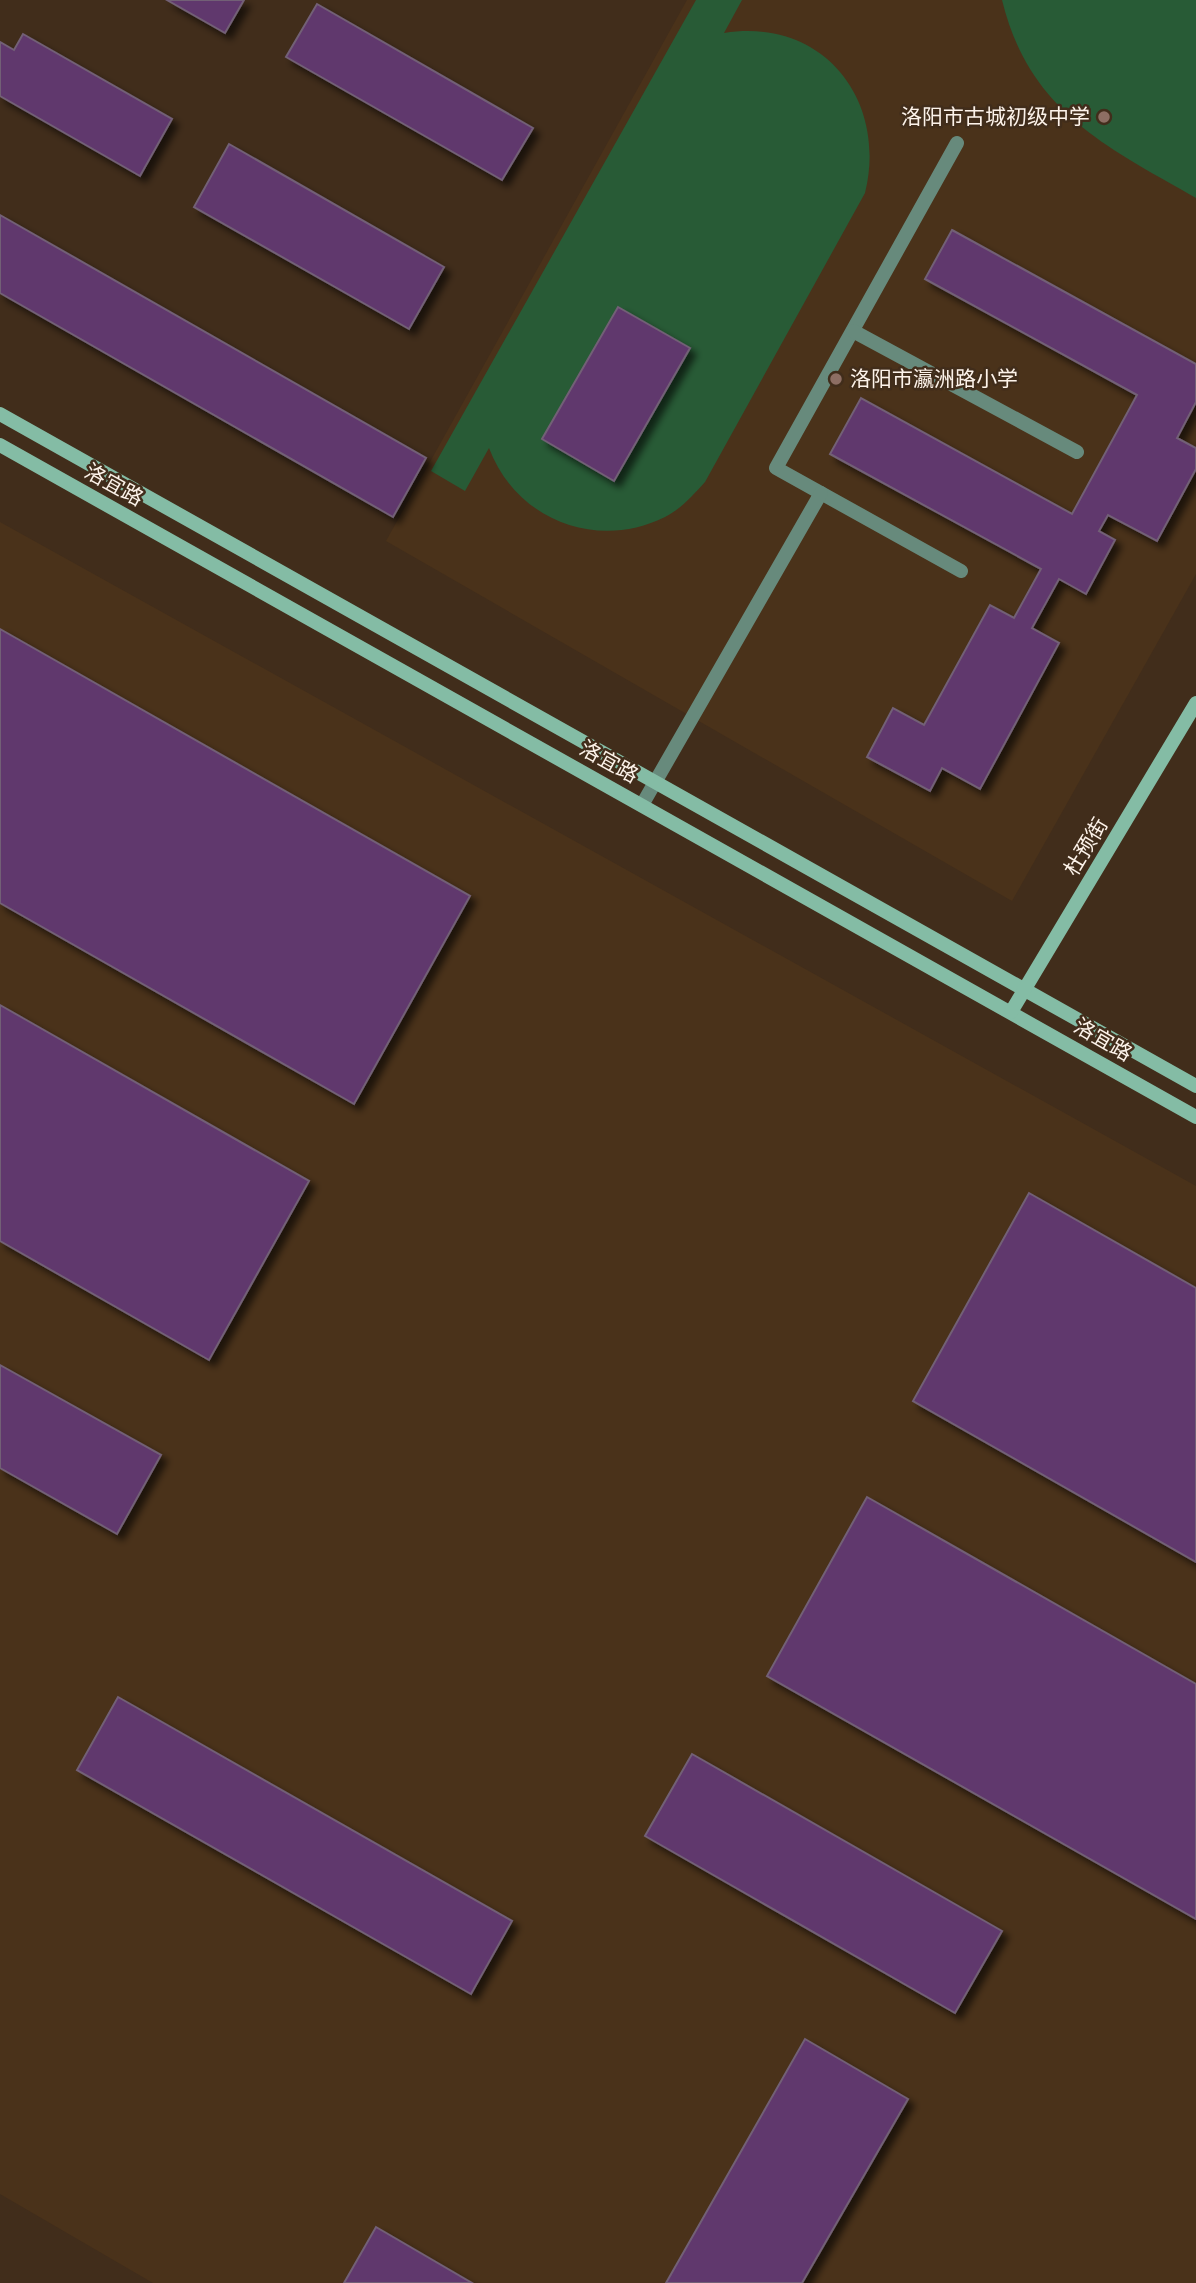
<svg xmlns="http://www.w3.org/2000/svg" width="1196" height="2283" font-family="Quicksand,'Noto Sans SC',sans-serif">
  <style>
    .built { fill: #4a321a }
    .green { fill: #285b36; fill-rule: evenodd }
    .building { fill: #61376d; stroke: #726076; stroke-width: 2; filter: url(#shadow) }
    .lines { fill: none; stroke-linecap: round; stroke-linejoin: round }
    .lane { stroke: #678a7c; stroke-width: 14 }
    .secondary { stroke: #84bca5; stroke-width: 14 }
    .education-dot { fill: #8d6e63; stroke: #412d1b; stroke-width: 2.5 }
    .labels { text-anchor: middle; stroke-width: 5; stroke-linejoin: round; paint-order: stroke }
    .poi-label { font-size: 21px; fill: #fdf3ea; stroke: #412d1b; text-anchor: end }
    .street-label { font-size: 21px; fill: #fdf3ea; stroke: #412d1b }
  </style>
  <defs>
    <filter id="shadow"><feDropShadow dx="6" dy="6" stdDeviation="3.5" flood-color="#0009"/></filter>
  </defs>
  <rect width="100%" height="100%" fill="#412d1b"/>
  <!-- built -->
  <g class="built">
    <path d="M 687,0 L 1196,0 L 1196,574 L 1012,901 L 386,541 Z"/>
    <path d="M 0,522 L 1196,1186 L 1196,2283 L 153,2283 L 0,2194 Z"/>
  </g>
  <!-- green -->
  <g class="green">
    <path d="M 696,0 L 742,0 L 724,33 C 823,17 888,100 865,193 L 705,482 C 693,495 681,509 665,517 C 597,551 516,520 489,448 L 465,491 L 431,471 ZM 618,307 L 689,348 L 614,480 L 542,439 Z"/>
    <path d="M 1002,0 L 1196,0 L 1196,198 C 1105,146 1029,111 1002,0 Z"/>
  </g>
  <!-- building -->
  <g class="building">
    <path d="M 167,0 L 244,0 L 225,33 Z"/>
    <path d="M 317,4 L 533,128 L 502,180 L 286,57 Z"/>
    <path d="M 23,34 L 172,119 L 140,176 L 0,96 L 0,42 L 14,50 Z"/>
    <path d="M 229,144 L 444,267 L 409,329 L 194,207 Z"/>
    <path d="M 0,215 L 426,458 L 393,517 L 0,293 Z"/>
    <path d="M 952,230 L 1196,364 L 1196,402 L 1177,438 L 1196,448 L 1196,469 L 1157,541 L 1108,515 L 1099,531 L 1115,540 L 1086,594 L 1059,579 L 1032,628 L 1059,643 L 980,789 L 942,768 L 930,791 L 867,757 L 893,708 L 924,725 L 990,605 L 1014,618 L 1041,569 L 830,454 L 861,398 L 1072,514 L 1137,395 L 925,279 Z"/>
    <path d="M 618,307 L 690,348 L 614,481 L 542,439 Z"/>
    <path d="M 0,629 L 470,896 L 354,1104 L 0,903 Z"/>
    <path d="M 0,1005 L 309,1181 L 209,1360 L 0,1241 Z"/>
    <path d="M 1029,1193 L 1196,1288 L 1196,1562 L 913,1401 Z"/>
    <path d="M 0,1365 L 161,1455 L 117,1534 L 0,1468 Z"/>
    <path d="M 867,1497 L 1196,1684 L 1196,1919 L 767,1676 Z"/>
    <path d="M 118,1697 L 512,1921 L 471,1994 L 77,1770 Z"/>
    <path d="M 692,1754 L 1002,1931 L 955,2013 L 645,1836 Z"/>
    <path d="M 805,2039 L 908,2099 L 802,2283 L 666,2283 Z"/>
    <path d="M 376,2227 L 472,2283 L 344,2283 Z"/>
  </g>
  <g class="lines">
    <!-- lane -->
    <g class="lane">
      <path d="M 957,143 L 776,468 L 961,571"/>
      <path d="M 853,331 L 1077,452"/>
      <path d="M 642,805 L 821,493"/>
    </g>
    <!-- secondary -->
    <g class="secondary">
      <path d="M 0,414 L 1196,1086"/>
      <path d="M 0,445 L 1196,1117"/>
      <path d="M 1011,1012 L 1196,703"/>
    </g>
  </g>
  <!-- markers -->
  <g class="education-dot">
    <circle cx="1104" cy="117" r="7"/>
    <circle cx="836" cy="379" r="7"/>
  </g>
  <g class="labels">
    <!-- poi labels -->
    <g class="poi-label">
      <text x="1090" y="124">洛阳市古城初级中学</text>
      <text x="850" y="386" text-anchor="start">洛阳市瀛洲路小学</text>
    </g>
    <!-- street labels -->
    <g class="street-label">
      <text transform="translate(114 485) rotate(29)" y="7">洛宜路</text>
      <text transform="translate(609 762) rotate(29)" y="7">洛宜路</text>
      <text transform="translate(1086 847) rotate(-59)" y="7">杜预街</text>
      <text transform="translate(1103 1040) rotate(30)" y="7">洛宜路</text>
    </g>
  </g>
</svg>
